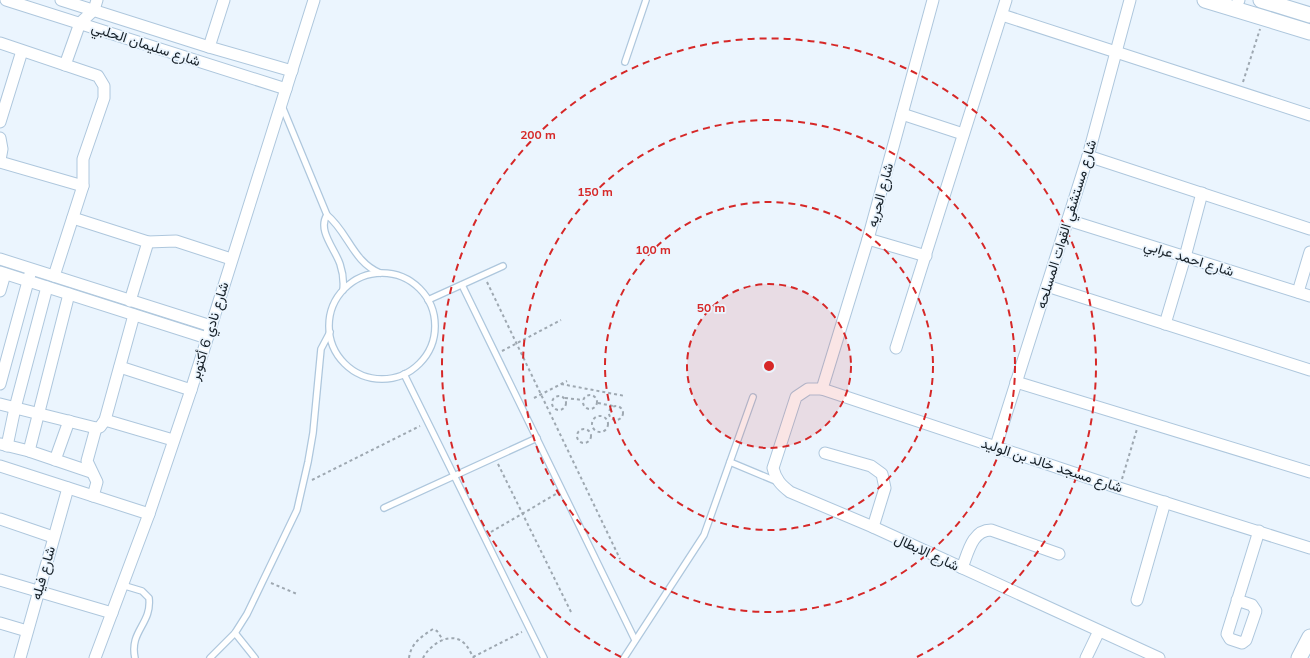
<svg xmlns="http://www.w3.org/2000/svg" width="1310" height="658" font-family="Mulish,Vazirmatn,sans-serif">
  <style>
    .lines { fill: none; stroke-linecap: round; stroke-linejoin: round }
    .lane-casing { stroke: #aec7dd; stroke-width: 8 }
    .street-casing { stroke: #aec7dd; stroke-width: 13 }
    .secondary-casing { stroke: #aec7dd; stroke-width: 17 }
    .path { stroke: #9ea8b1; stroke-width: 2; stroke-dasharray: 3 3; stroke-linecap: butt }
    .lane { stroke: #fff; stroke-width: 5.5 }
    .street { stroke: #fff; stroke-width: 11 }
    .secondary { stroke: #fff; stroke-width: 15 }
    .ring { fill: none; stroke: #d62828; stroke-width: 2; stroke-dasharray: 7 5 }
    .labels { text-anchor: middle; stroke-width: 3.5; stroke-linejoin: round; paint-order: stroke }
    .street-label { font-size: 14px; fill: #151f27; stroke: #ebf5fe }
    .centre { fill: #d62828; stroke: #ebf5fe; stroke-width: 2 }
    .ring-label { font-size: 12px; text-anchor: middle; font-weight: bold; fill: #d62828; stroke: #ebf5fe; stroke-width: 3.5; stroke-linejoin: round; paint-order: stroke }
  </style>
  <rect width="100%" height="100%" fill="#ebf5fe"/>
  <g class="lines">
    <defs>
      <g id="lane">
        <path d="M 625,62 L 646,0"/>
        <path d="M 282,106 L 327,215 C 348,232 353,262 380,273"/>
        <path d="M 327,215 C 317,230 335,249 340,264 C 343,273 344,281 343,290"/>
        <circle cx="382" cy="326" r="53"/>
        <path d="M 462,285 L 635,640"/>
        <path d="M 428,300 L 503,266"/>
        <path d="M 404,374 L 544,658"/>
        <path d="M 730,462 L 778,482"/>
        <path d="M 384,508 L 537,438"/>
        <path d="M 122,585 L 142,591 L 149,598 C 152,624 129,631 135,658"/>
        <path d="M 235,633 L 255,658"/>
        <path d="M 210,658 L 235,633 L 247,614 L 297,510 L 308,462 L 313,433 L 321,349 L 330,332"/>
        <path d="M 624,658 L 704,535 L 753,397"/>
      </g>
      <g id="street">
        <path d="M 6,0 L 286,89"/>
        <path d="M 61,0 L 209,47 L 292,71"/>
        <path d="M 1235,9 L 1239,0"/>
        <path d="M 1002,15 L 1310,115"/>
        <path d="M 0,43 L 98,76 L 104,86 L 104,98 L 83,159 L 83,186 L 54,276"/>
        <path d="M 209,47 L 224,0"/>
        <path d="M 65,65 L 80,23 L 94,10 L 97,0"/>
        <path d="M 902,114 L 963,134"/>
        <path d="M 0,122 L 22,51"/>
        <path d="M 0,138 L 2,149 L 0,160"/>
        <path d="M 1088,156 L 1310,229"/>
        <path d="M 0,162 L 83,186"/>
        <path d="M 73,218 L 148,242 L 176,241 L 231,259"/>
        <path d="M 1068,220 L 1310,296"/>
        <path d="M 868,239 L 926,256"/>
        <path d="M 0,259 L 211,326"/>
        <path d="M 0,272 L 207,338"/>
        <path d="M 1047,286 L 1310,370"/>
        <path d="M 0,291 L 5,274"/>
        <path d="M 1298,292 L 1310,252"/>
        <path d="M 130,301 L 148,242"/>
        <path d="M 1165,324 L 1185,257 L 1202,193"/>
        <path d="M 896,348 L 1006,0"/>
        <path d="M 120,367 L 191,390"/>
        <path d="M 1016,382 L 1310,472"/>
        <path d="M 0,384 L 30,274"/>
        <path d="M 822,389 L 868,239 L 933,0"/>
        <path d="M 0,404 L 96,428 L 100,427 L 105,420 L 134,315"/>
        <path d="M 105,420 L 173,440"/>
        <path d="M 1,444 L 29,451 L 91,472"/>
        <path d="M 7,446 L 15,408 L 47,287"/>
        <path d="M 996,446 L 1088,156 L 1130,0"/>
        <path d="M 29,451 L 69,294"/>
        <path d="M 825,453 L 871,466 L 882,474 L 885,488 L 873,527"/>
        <path d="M 55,460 L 69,421"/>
        <path d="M 0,466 L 149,514"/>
        <path d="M 93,496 L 97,482 L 87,461 L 96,428"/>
        <path d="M 0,519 L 53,537"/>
        <path d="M 962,568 C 968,553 972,530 991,530 L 1059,554"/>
        <path d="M 0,580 L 112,613"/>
        <path d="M 1137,600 L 1165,502"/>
        <path d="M 1237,600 L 1252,605 L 1256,611 L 1246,640 L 1242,643 L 1230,639 L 1227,634 L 1259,531"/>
        <path d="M 0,623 L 27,631"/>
        <path d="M 20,658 L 68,488"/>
        <path d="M 95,658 L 149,514 L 191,390 L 314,0"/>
        <path d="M 1086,658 L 1099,631"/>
        <path d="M 1159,658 L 873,527 L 790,492 C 781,485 776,480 773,468 L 796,397 L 808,389 L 822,389 L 1119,488 L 1310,548"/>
      </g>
      <g id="secondary">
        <path d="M 1205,0 L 1310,32"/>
        <path d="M 1261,0 L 1310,15"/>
        <path d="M 1299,658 L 1310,637"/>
      </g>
    </defs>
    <!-- lane casing -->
    <use href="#lane" class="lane-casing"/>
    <!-- street casing -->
    <use href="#street" class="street-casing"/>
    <!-- secondary casing -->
    <use href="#secondary" class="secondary-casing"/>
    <!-- path -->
    <g class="path">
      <path d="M 1243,82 L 1260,29"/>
      <path d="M 487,282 L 620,559"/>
      <path d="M 502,351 L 561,320"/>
      <path d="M 561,384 L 625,396"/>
      <circle cx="590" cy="402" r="7"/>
      <circle cx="559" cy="403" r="7"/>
      <path d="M 534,398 L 567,381"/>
      <path d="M 565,398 L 583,400"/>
      <path d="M 598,403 L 613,406"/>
      <circle cx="616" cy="413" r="7"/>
      <circle cx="600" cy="424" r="8"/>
      <circle cx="584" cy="436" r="7"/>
      <path d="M 498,464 L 572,614"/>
      <path d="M 1122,479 L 1137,429"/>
      <path d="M 312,480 L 420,426"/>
      <path d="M 491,532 L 556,494"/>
      <path d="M 271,583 L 297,594"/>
      <path d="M 473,657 L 522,632"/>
      <path d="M 409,658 C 411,643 421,637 433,629 L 437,631 L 443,640"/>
      <path d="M 423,658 C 430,644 452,630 465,644 C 469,648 471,654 474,658"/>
    </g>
    <!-- lane -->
    <use href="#lane" class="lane"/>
    <!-- street -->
    <use href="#street" class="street"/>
    <!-- secondary -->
    <use href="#secondary" class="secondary"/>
  </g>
  <!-- distance rings -->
  <circle cx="769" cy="366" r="82" fill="#d62828" fill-opacity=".12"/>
  <g class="ring">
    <circle cx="769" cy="366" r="82"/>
    <circle cx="769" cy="366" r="164"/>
    <circle cx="769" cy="366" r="246"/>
    <path d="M621 657A327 327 0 1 1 917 657"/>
  </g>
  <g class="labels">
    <!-- street labels -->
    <g class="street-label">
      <text transform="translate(146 44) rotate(18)" y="5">شارع سليمان الحلبي</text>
      <text transform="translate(880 195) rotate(-75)" y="5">شارع الحريه</text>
      <text transform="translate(1066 224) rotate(-73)" y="5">شارع مستشفي القوات المسلحه</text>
      <text transform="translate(1189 258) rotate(17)" y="5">شارع احمد عرابي</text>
      <text transform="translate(209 331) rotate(-73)" y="5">شارع نادي 6 أكتوبر</text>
      <text transform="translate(1052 465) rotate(18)" y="5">شارع مسجد خالد بن الوليد</text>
      <text transform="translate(927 552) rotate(25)" y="5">شارع الابطال</text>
      <text transform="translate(43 573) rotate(-74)" y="5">شارع فيله</text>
    </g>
  </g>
  <circle cx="769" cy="366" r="6" class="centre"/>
  <g class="ring-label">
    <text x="538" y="139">200 m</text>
    <text x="595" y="196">150 m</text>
    <text x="653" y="254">100 m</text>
    <text x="711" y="312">50 m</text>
  </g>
</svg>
